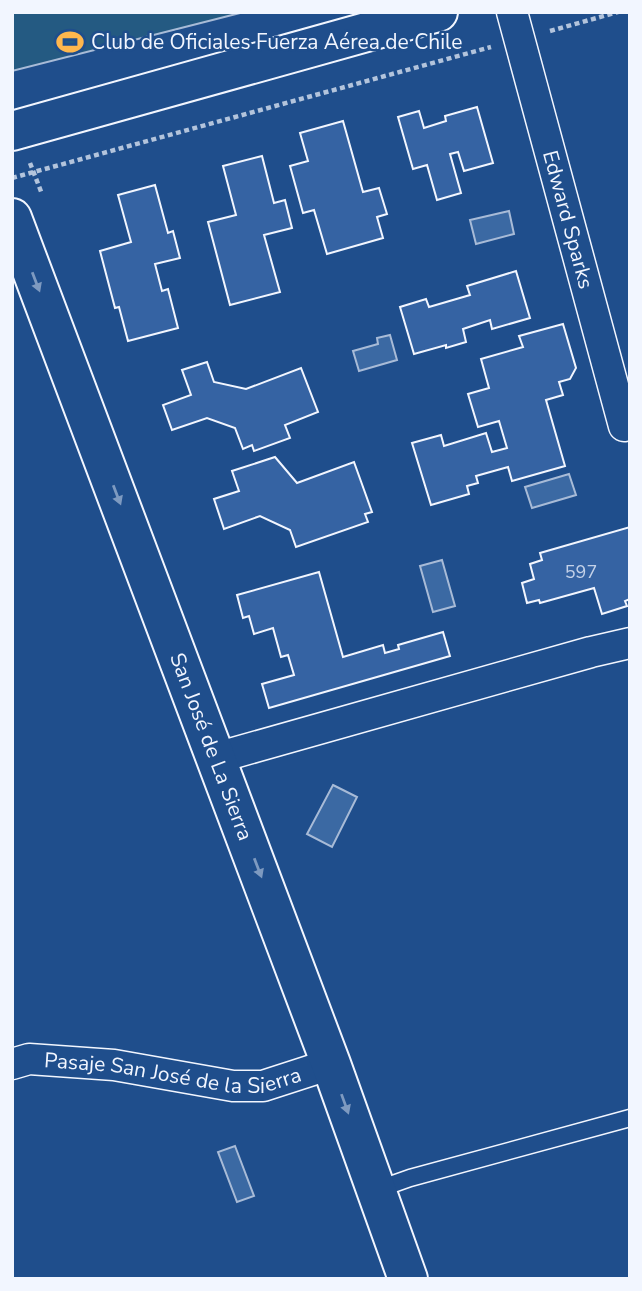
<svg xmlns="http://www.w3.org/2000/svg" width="642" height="1291" font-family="'Nunito Sans',sans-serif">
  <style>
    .green { fill: #245a82; stroke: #a8bbd7; stroke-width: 2 }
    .water { fill: #3b69a3; stroke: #a8bbd7; stroke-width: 2 }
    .building { fill: #3563a3; stroke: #f2f6ff; stroke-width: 2 }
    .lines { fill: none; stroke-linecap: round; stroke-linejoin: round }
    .service-casing { stroke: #f2f6ff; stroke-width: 19 }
    .minor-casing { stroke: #f2f6ff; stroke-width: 33 }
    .tertiary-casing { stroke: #f2f6ff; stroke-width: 42 }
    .path { stroke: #b3c4dc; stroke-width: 4.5; stroke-dasharray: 5 3.5; stroke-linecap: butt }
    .service { stroke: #1f4e8c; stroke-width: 16 }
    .minor { stroke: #1f4e8c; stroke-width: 30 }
    .tertiary { stroke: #1f4e8c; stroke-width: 38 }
    .oneway { fill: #7e9ac0 }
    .labels { text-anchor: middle; stroke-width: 5; stroke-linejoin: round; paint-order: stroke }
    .number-label { font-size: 18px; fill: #c3d1e8 }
    .poi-label { font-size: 21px; fill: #f2f6ff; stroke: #1f4e8c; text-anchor: start }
    .street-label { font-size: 21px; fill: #f2f6ff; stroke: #1f4e8c }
  </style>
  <rect width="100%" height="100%" fill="#1f4e8c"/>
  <!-- green -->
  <path class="green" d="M 12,12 L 244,12 L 12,71 Z"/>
  <!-- water -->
  <g class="water">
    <path d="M 509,211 L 514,234 L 476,244 L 470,220 Z"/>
    <path d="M 390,335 L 397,360 L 359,371 L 353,351 L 378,344 L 377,338 Z"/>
    <path d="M 569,474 L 576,495 L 532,508 L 525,487 Z"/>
    <path d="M 442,560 L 455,606 L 433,612 L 420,566 Z"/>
    <path d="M 333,785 L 357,797 L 332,847 L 307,834 Z"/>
    <path d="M 235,1146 L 254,1196 L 237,1202 L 218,1152 Z"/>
  </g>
  <!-- building -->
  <g class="building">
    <path d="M 477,107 L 493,163 L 464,171 L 458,152 L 450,154 L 461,193 L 437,200 L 427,165 L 413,169 L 398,117 L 419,111 L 424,128 L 446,121 L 445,116 Z"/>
    <path d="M 343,121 L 363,192 L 379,188 L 387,214 L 377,217 L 383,238 L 327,254 L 314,210 L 303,213 L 290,166 L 308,161 L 300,133 Z"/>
    <path d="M 262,156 L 274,203 L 285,200 L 292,228 L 264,235 L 280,292 L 230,305 L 208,222 L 236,215 L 223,166 Z"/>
    <path d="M 155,185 L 168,233 L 173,231 L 180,258 L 155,264 L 162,291 L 168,289 L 178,328 L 128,341 L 119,307 L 115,308 L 100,251 L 131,242 L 118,195 Z"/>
    <path d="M 516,271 L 530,318 L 492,329 L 490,320 L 463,329 L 466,342 L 446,348 L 446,345 L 414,354 L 400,307 L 426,299 L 429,307 L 470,295 L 467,286 Z"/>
    <path d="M 563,324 L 576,368 L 570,379 L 559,382 L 563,395 L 546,400 L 565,466 L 512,481 L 508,467 L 476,476 L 478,483 L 467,486 L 469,494 L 431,505 L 412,443 L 441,435 L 444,446 L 486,433 L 492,452 L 507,448 L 499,421 L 478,427 L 468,394 L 489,388 L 481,359 L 523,347 L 519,336 Z"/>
    <path d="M 207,362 L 214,382 L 246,389 L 301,368 L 318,412 L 285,425 L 290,438 L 254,451 L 252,445 L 243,449 L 235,428 L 207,418 L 172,430 L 163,405 L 191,395 L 182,370 Z"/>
    <path d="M 275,457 L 297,483 L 354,462 L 372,512 L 365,514 L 368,522 L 296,547 L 290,530 L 260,516 L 224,529 L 214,499 L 239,491 L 232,471 Z"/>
    <path d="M 630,527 L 630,599 L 625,601 L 627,606 L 602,614 L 594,588 L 540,603 L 539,600 L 527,603 L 522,583 L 534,579 L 530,564 L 542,560 L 540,553 Z"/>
    <path d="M 319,572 L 343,657 L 383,645 L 385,653 L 399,649 L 398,645 L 443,632 L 450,656 L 269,708 L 262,684 L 294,675 L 288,655 L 281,657 L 273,628 L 254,634 L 249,616 L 243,618 L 237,595 Z"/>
  </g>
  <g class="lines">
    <defs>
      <path id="service" d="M 376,1190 L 410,1178 L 630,1118"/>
      <g id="minor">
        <path id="s1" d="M 512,12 L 624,426"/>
        <path d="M 216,758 L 591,652 L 630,643"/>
        <path id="s2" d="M 12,1064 L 29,1059 L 114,1065 L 233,1086 L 263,1086 L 331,1064"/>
      </g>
      <g id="tertiary">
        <path d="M 12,131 L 438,12"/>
        <path id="s3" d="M 12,218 L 331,1064 L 408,1279"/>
      </g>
    </defs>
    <!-- service casing -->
    <use href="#service" class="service-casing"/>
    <!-- minor casing -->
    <use href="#minor" class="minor-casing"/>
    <!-- tertiary casing -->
    <use href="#tertiary" class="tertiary-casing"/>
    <!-- path -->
    <g class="path">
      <path d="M 550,31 L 618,12"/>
      <path d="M 30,163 L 42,194"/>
      <path d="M 12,178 L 491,47"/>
    </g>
    <!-- service -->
    <use href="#service" class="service"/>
    <!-- minor -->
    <use href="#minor" class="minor"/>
    <!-- tertiary -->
    <use href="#tertiary" class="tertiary"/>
  </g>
  <!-- one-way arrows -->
  <defs><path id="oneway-solid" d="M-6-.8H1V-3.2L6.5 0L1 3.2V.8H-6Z" transform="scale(1.75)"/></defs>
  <g class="oneway">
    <use href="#oneway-solid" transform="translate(36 282) rotate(69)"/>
    <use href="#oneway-solid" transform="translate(117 495) rotate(69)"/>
    <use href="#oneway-solid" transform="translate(258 868) rotate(69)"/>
    <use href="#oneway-solid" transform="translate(345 1104) rotate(70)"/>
  </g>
  <!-- icons -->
  <defs>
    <symbol id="stadium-bare" viewBox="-9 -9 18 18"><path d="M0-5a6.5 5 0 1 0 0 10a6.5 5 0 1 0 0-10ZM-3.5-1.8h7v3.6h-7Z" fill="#ffb74d" stroke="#1f4e8c" stroke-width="2.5" paint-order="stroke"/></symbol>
  </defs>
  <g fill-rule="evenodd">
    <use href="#stadium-bare" x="51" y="23" width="38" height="38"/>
  </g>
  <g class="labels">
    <!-- number labels -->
    <g class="number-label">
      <text x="581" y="578">597</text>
    </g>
    <!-- poi labels -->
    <g class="poi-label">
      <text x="91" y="49">Club de Oficiales Fuerza Aérea de Chile</text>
    </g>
    <!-- street labels -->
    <g class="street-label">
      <text dy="7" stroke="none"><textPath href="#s1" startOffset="215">Edward Sparks</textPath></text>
      <text dy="7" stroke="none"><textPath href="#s3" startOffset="565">San José de La Sierra</textPath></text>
      <text dy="7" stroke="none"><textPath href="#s2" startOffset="163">Pasaje San José de la Sierra</textPath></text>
    </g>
  </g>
  <!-- border -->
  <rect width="642" height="1291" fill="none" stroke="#f2f6ff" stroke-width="28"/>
</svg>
